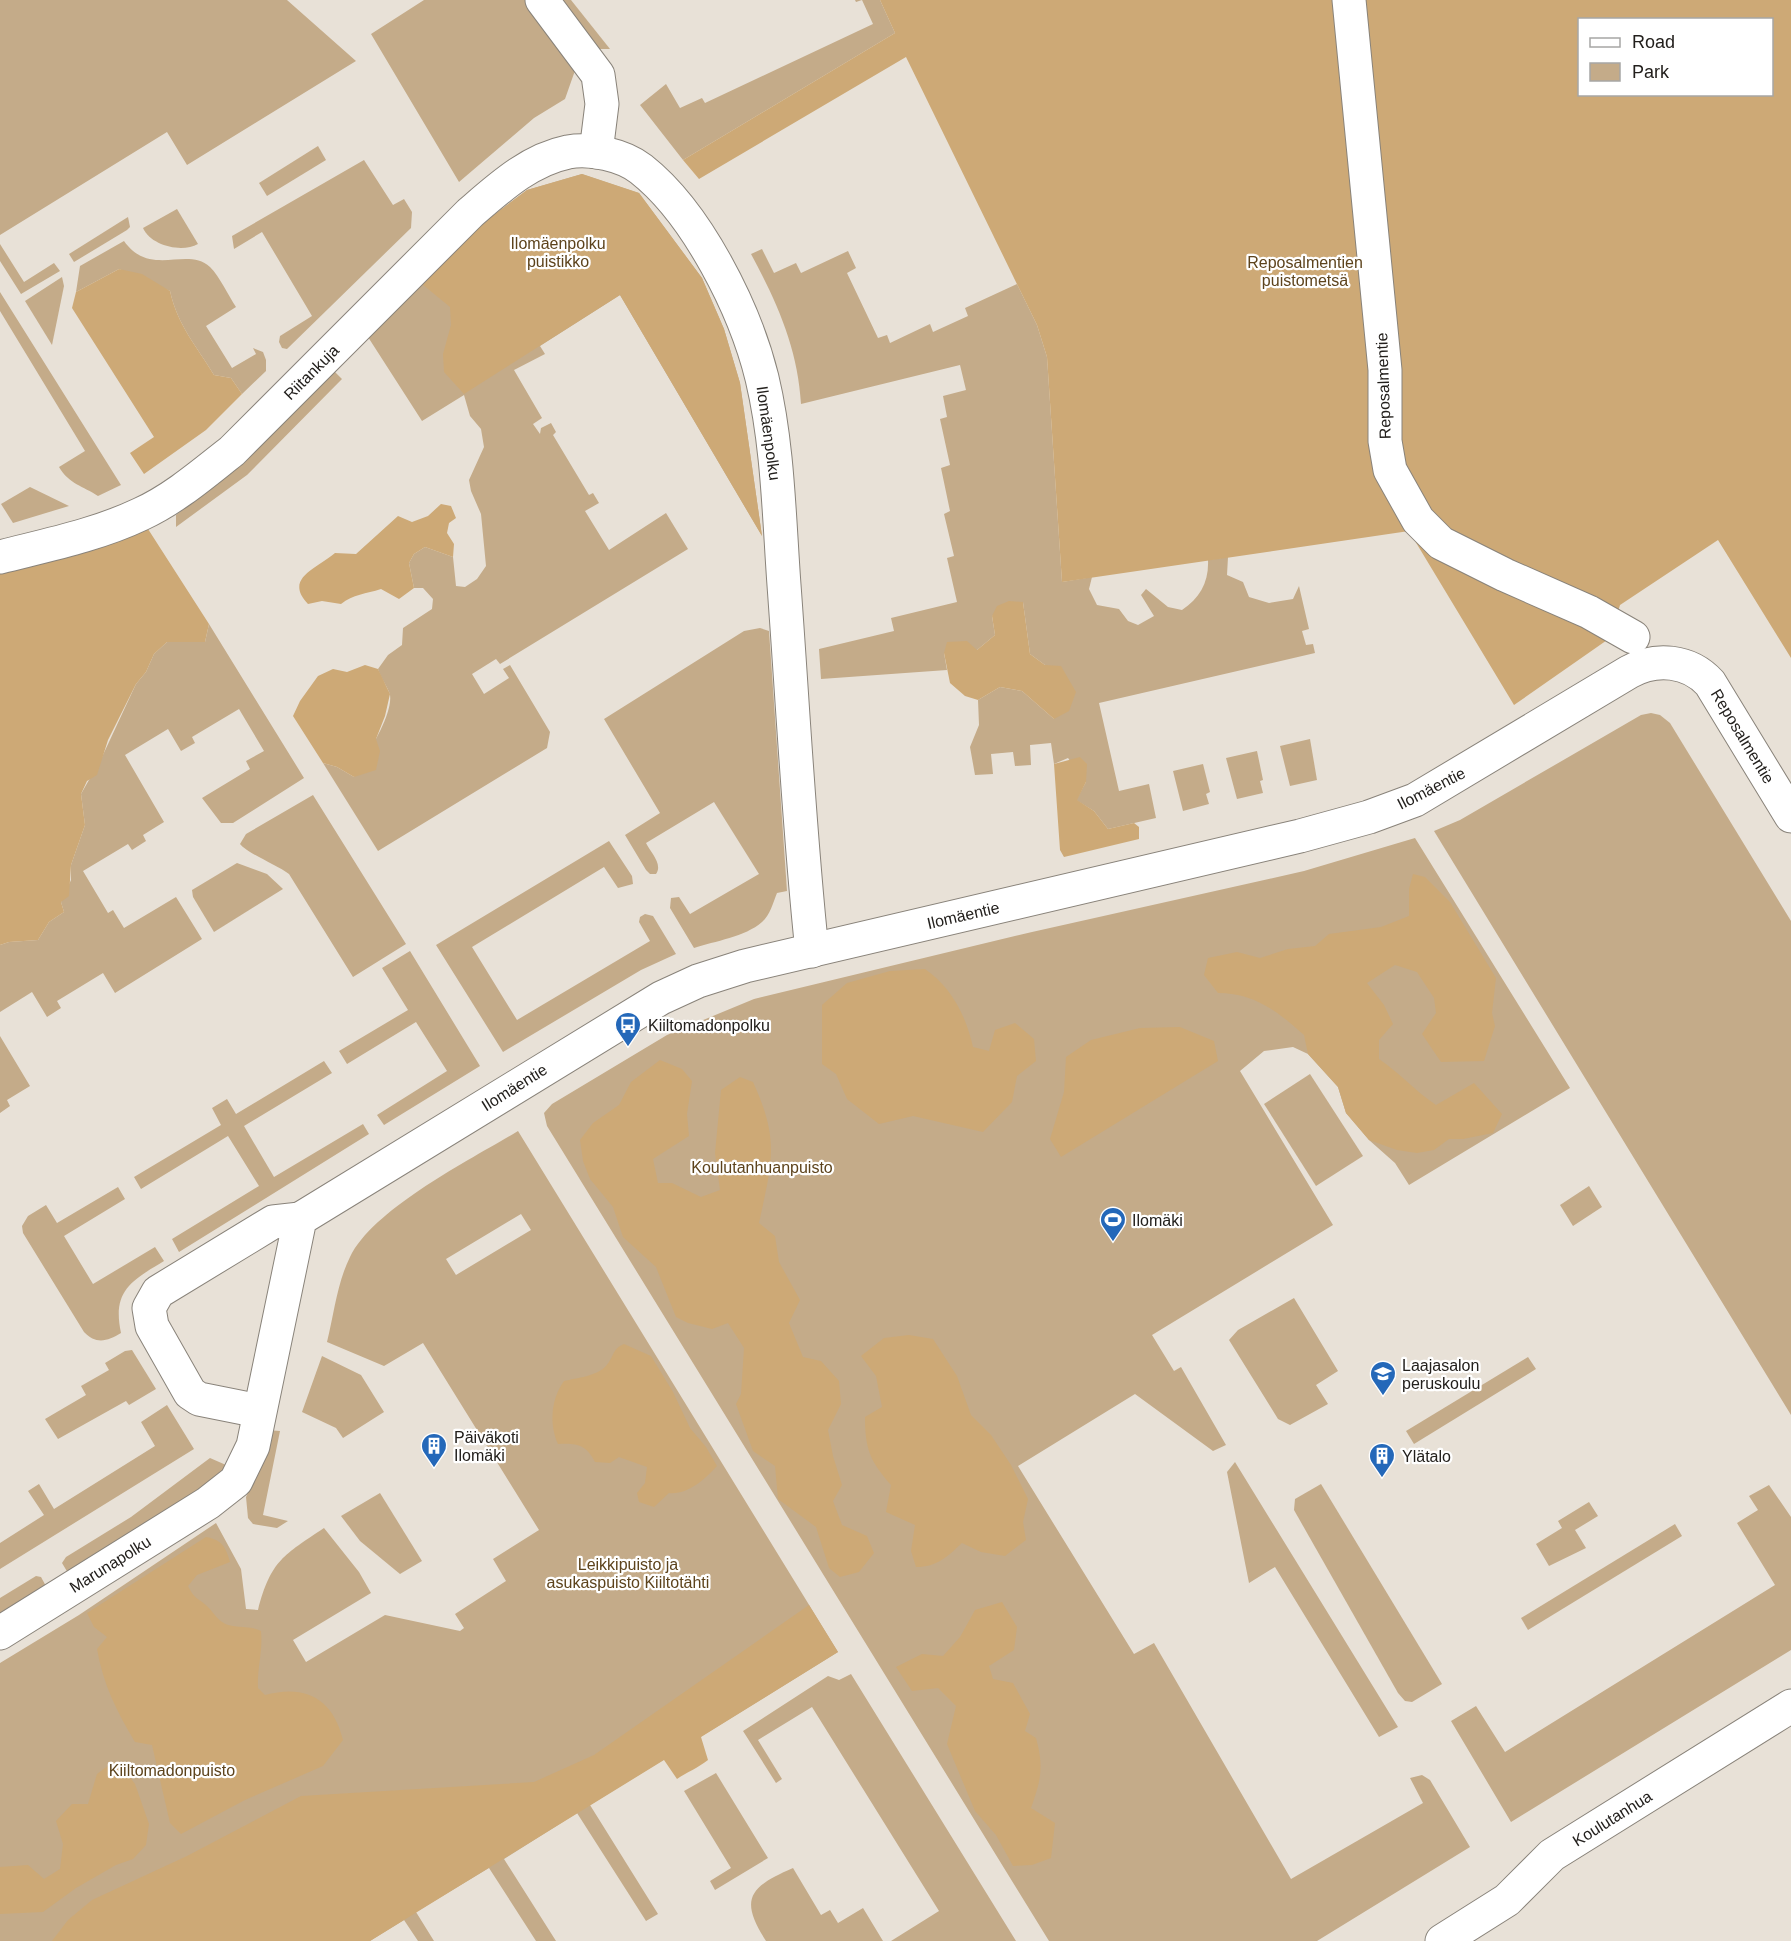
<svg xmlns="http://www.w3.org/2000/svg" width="1791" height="1941" font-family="Helvetica,sans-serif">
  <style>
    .green { fill: #c4ab89; fill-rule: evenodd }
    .forest { fill: #cda976; fill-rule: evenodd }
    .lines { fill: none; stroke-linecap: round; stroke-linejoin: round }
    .minor-casing { stroke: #89837a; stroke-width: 35 }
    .tertiary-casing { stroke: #89837a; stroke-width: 35 }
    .minor { stroke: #fff; stroke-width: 33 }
    .tertiary { stroke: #fff; stroke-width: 33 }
    .labels { text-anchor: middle; stroke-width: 4.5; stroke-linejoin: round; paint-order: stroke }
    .park-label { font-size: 16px; fill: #5d431c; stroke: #fff }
    .street-label { font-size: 16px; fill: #23201d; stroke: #fff }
    .poi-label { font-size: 16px; fill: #23201d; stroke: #fff; text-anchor: start }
  </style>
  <rect width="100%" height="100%" fill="#e8e1d7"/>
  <!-- green -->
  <g class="green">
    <path d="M 0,0 L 287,0 L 356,61 L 187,165 L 167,132 L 0,235 Z"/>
    <path d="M 424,0 L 530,0 L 578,62 L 565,99 L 534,118 L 459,182 L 371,34 Z"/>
    <path d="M 556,0 L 571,0 L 610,49 L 597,49 Z"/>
    <path d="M 855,0 L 880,0 L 895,33 L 683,160 L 640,105 L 666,84 L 680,108 L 702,98 L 705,103 L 873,24 L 862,0 L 856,2 Z"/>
    <path d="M 318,146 L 326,160 L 267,196 L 259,183 Z"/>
    <path d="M 364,160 L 393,205 L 404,199 L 412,212 L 411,228 L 287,349 L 282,348 L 279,342 L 280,336 L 312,316 L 262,232 L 234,249 L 232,236 Z"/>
    <path d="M 582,174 L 639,193 L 702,278 L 724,329 L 740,383 L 762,536 L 620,295 L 540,346 L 545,354 L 514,370 L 542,418 L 533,424 L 540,434 L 541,428 L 551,423 L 556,432 L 553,435 L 589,495 L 593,493 L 599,503 L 585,511 L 609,550 L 666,513 L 688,549 L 500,664 L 496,659 L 472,674 L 484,694 L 509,678 L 503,669 L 510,665 L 550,732 L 547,748 L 378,851 L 323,763 L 337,767 L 354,777 C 365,758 393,716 390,695 C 389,689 380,677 378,669 L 388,655 L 402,645 L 403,628 L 432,609 L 433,599 L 423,588 L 414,588 L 409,563 L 414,554 L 425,547 L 453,557 L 456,586 L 465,587 L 477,579 L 486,566 L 481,514 L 471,491 L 469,480 L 484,447 L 481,429 L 470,416 L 464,395 L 422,421 L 368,337 L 486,221 L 527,190 Z"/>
    <path d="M 177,209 L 198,244 C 182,253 151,246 143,228 Z"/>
    <path d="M 128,217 L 130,227 L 127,230 L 74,262 L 69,254 Z"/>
    <path d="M 124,241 C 150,278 187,246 210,267 C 220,277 228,295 236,307 L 206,326 L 232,368 L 256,354 L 253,348 L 263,352 L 266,360 L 266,371 L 242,394 L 231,378 L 214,375 C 196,345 178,326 170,291 L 119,269 L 76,292 L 80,266 Z"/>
    <path d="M 0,244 L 24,282 L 54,263 L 60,271 L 21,294 L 0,261 Z"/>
    <path d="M 762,249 L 774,273 L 796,263 L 801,273 L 848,251 L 856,268 L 847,273 L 878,338 L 887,335 L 890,343 L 930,324 L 933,332 L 968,316 L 965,308 L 1017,284 L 1037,325 L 1047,357 L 1062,582 L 1092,577 L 1089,589 L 1097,605 L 1119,609 L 1128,621 L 1138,625 L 1154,616 L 1141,595 L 1146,589 L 1168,607 L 1182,610 C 1200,598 1209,582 1208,560 L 1228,557 L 1227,575 L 1243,582 L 1249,597 L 1269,603 L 1293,599 L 1299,586 L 1309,629 L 1302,631 L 1306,645 L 1313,644 L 1315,653 L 1099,703 L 1119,791 L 1149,784 L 1156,818 L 1108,829 L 1094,811 L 1076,800 L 1086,782 L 1068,758 L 1054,764 L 1051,743 L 1030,745 L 1031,765 L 1015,766 L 1013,752 L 991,754 L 993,774 L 975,775 L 970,747 L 979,725 L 978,700 L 1000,687 L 1022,691 L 1054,719 L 1045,665 L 1030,654 L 1023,602 L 992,616 L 995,635 L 977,650 L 944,653 L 947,670 L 821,679 L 819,649 L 894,631 L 891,618 L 957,602 L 947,558 L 954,556 L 944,514 L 950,511 L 941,468 L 950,465 L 940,419 L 947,417 L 943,396 L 966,390 L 960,365 L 801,404 C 798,349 777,302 751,254 Z"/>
    <path d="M 62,277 L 64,286 L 52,345 L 25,301 Z"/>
    <path d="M 0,292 L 121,485 L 98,496 C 83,486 69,484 59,467 L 85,451 L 0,311 Z"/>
    <path d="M 333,370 L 342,379 L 247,475 L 176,527 L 176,515 L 206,492 Z"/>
    <path d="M 30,487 L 69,506 L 13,523 L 1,504 Z"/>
    <path d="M 209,624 L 304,778 L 233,823 L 221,823 L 202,798 L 250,769 L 246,761 L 264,751 L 239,709 L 192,737 L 195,743 L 181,751 L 168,729 L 125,755 L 164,822 L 143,835 L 146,841 L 132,850 L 128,844 L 83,871 L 108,913 L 113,910 L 124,928 L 176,897 L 202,939 L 115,993 L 103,973 L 57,1001 L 61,1008 L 47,1017 L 32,992 L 0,1012 L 0,945 L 9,942 L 38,940 L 49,922 L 64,912 L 61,902 L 71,880 L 71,865 L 85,825 L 81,794 L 102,757 L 136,684 L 146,672 L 154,654 L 167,642 L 205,642 Z"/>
    <path d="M 760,628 L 769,631 L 787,891 L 777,893 C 773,903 770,915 762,922 C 745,937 715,941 694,948 L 670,908 L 671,898 L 679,897 L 690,914 L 759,874 L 714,802 L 646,843 C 651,853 663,864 656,874 L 650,874 L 646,870 L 625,835 L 660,813 L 604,719 L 744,631 Z"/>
    <path d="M 1651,713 L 1660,715 L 1670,723 L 1791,921 L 1791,1415 L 1434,831 L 1460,820 L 1641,715 Z"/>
    <path d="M 1310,739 L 1317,780 L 1290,786 L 1280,746 Z"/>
    <path d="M 1257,751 L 1263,780 L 1260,781 L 1263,793 L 1237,799 L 1226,758 Z"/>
    <path d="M 1203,764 L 1210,792 L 1206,794 L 1209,804 L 1183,811 L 1173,771 Z"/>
    <path d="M 313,795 L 406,944 L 353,977 L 289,874 C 277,865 247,853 240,844 L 246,834 Z"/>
    <path d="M 1415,838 L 1570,1088 L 1409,1185 L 1395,1163 L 1369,1140 L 1346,1113 L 1338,1087 L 1308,1054 L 1293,1047 L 1264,1051 L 1240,1071 L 1333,1225 L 1152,1335 L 1174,1371 L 1181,1367 L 1226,1445 L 1213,1451 L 1135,1394 L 1018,1466 L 1134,1654 L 1154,1643 L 1291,1879 L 1423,1803 L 1410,1778 L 1422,1775 L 1430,1780 L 1470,1847 L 1317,1941 L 1049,1941 L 547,1126 L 544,1113 L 552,1104 L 667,1035 L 754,999 L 1032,932 L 1304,871 Z"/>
    <path d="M 609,841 L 632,876 L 633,884 L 618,888 L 604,867 L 472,947 L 517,1020 L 650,941 L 639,922 L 640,917 L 645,914 L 653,916 L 676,954 L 641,970 L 503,1052 L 436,945 Z"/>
    <path d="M 237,863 L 267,874 L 283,889 L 214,932 L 193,897 L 192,890 Z"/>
    <path d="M 410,951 L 480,1066 L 384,1125 L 377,1115 L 447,1071 L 416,1022 L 347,1064 L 339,1051 L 408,1010 L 382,968 Z"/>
    <path d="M 0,1036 L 30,1086 L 7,1100 L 10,1106 L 0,1113 Z"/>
    <path d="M 324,1061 L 332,1073 L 244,1126 L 274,1177 L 363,1124 L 369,1134 L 179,1252 L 172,1239 L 259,1186 L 228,1136 L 141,1189 L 134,1177 L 221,1125 L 212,1108 L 227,1099 L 236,1114 Z"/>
    <path d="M 1310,1074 L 1363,1156 L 1316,1186 L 1264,1104 Z"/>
    <path d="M 518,1131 L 838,1652 L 590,1805 L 658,1914 L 646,1921 L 577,1813 L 504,1859 L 556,1941 L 536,1941 L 489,1868 L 416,1912 L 434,1941 L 418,1941 L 404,1920 L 370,1941 L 0,1941 L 0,1663 L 79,1615 L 216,1523 L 241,1569 L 246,1609 L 258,1610 C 271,1560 284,1555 324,1528 L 359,1572 L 371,1593 L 293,1640 L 306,1662 L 385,1615 L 460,1631 L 464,1628 L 455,1614 L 506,1581 L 493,1559 L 539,1530 L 423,1343 L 384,1366 L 327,1342 C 334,1314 337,1283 350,1257 C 374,1208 470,1160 518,1131 ZM 521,1214 L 531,1230 L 456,1275 L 446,1259 Z"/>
    <path d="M 1589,1186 L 1602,1207 L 1573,1226 L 1560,1205 Z"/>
    <path d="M 118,1187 L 125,1199 L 64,1236 L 93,1284 L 155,1247 L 164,1261 C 131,1281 112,1291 121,1333 C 108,1341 96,1345 84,1332 L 23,1233 L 22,1226 L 28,1216 L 46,1205 L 57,1223 Z"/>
    <path d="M 1294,1298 L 1338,1371 L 1316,1385 L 1328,1404 L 1290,1425 L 1278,1419 L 1229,1340 L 1238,1330 Z"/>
    <path d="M 132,1350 L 156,1389 L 129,1405 L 126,1401 L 58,1439 L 45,1419 L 86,1395 L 81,1386 L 109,1370 L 105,1363 L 125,1351 Z"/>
    <path d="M 322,1356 L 361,1375 L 384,1412 L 343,1438 L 336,1428 L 302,1412 Z"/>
    <path d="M 1528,1357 L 1536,1369 L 1414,1444 L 1406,1431 Z"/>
    <path d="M 167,1405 L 194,1449 L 0,1569 L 0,1543 L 44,1515 L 28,1491 L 39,1484 L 54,1509 L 155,1446 L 141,1422 Z"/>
    <path d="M 267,1430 L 280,1431 L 263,1515 L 288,1521 L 277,1528 L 253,1524 L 248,1518 L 246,1497 L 256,1476 Z"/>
    <path d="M 210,1458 L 226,1465 L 227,1469 L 200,1490 L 68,1573 L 62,1563 L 66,1557 L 131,1517 Z"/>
    <path d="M 1235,1462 L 1398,1727 L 1379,1737 L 1275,1567 L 1249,1583 L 1227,1472 Z"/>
    <path d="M 1321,1484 L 1442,1684 L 1412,1702 L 1405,1701 L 1398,1693 L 1294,1510 L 1295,1499 Z"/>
    <path d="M 1769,1485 L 1791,1517 L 1791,1650 L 1511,1822 L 1451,1721 L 1476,1706 L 1505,1752 L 1775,1585 L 1737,1523 L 1758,1510 L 1749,1496 Z"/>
    <path d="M 380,1493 L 422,1561 L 400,1574 L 360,1541 L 341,1516 Z"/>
    <path d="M 1589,1502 L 1598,1516 L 1575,1530 L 1586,1548 L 1549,1566 L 1536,1544 L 1562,1528 L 1558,1521 Z"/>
    <path d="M 1675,1524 L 1682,1536 L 1528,1630 L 1521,1618 Z"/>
    <path d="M 36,1576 L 41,1577 L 47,1588 L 0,1617 L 0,1598 Z"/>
    <path d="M 851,1674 L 1016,1941 L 891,1941 L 939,1911 L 812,1707 L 758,1740 L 782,1779 L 776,1783 L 743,1731 L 828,1676 L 839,1680 Z"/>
    <path d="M 716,1773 L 768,1858 L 715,1890 L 710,1881 L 731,1868 L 684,1791 Z"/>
    <path d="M 793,1868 L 821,1915 L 830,1910 L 838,1923 L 863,1908 L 883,1941 L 766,1941 C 739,1899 749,1887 793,1868 Z"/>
  </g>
  <!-- forest -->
  <g class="forest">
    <path d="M 880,0 L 1791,0 L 1791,658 L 1718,540 L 1620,605 L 1610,638 L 1514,705 L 1409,531 L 1062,582 L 1047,357 L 1037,325 L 906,57 L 699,179 L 683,160 L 895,33 ZM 1580,20 L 1772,20 L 1772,94 L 1580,94 Z"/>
    <path d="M 582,174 L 639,193 L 702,278 L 724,329 L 740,383 L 762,536 L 620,295 L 464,394 L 444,372 L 443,354 L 451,325 L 450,307 L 422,284 L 486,221 L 527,190 Z"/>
    <path d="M 119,269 L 142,274 L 170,291 C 178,326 196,345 214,375 L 231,378 L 242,394 L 206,430 L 144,474 L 130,453 L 154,437 L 72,308 L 76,292 Z"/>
    <path d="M 441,504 L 451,506 L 456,518 L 449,523 L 447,533 L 454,544 L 453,557 L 425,547 L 414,554 L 409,563 L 414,588 L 399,599 L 381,589 C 366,594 353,594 341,604 L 322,601 L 308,604 C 283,578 318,568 335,553 L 356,554 L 398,516 L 412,522 L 428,516 Z"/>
    <path d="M 148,529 L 209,624 L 205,642 L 167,642 L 154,654 L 146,672 L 136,684 L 108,740 L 97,775 L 87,781 L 81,794 L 85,825 L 71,865 L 69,896 L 61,902 L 64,912 L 49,922 L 38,940 L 9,942 L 0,945 L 0,571 Z"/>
    <path d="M 1009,601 L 1023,602 L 1030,654 L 1045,665 L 1061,666 L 1076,692 L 1069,711 L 1054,719 L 1022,691 L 1000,687 L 978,700 L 965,696 L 950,683 L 944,653 L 947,642 L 967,641 L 977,650 L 995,635 L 992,616 L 997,606 Z"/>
    <path d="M 365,665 L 378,669 L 390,694 L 385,716 L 376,739 L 380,751 L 376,770 L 354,777 L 337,767 L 323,763 L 293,716 L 300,701 L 318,676 L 333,669 L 347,672 Z"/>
    <path d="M 1080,757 L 1087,764 L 1086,782 L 1077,800 L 1094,811 L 1108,829 L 1134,823 L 1139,827 L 1139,839 L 1064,857 L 1060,850 L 1054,764 Z"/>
    <path d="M 1413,874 L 1425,877 L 1450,902 L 1496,978 L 1492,1013 L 1495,1026 L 1484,1061 L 1441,1062 L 1422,1034 L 1436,1013 L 1434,998 L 1417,972 L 1395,965 L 1367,983 L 1384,1005 L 1393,1024 L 1379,1040 L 1379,1059 C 1400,1073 1415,1091 1436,1105 L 1474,1083 L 1502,1114 L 1493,1133 L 1463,1139 L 1449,1139 L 1434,1150 L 1417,1153 L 1397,1150 L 1369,1140 L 1346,1113 L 1338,1087 L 1308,1054 L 1304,1035 C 1277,1011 1254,993 1218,993 L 1204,975 L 1208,958 L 1237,952 L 1260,958 L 1288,949 L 1315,946 L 1329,934 L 1381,927 L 1409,916 L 1409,889 Z"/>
    <path d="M 925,969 C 952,988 966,1016 973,1047 L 989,1051 L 995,1030 L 1015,1023 L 1034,1039 L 1036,1061 L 1017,1076 L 1012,1102 L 983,1132 L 913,1116 L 879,1124 L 847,1099 L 836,1074 L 822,1064 L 822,1005 L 847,983 L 890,971 Z"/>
    <path d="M 1180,1027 L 1214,1041 L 1218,1061 L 1061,1157 L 1050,1139 L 1064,1092 L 1066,1057 L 1091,1040 L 1140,1028 Z"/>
    <path d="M 660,1060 L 682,1069 L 692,1081 L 687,1114 L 689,1136 L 653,1159 L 658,1183 L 672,1183 L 701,1197 L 720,1190 L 715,1153 L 721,1090 L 740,1077 L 753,1082 C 780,1141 772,1162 759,1223 L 775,1236 L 779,1262 L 800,1300 L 789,1323 L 803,1357 L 821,1361 L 839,1381 L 841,1404 L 828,1430 L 833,1456 L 842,1485 L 833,1501 L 842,1525 L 867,1536 L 874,1553 L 859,1572 L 840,1577 L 829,1568 L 816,1527 L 778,1499 L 775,1466 L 753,1451 L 736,1404 L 741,1394 L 744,1348 L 728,1323 L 712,1329 L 688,1323 L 676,1317 L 656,1267 L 623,1237 L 613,1207 L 590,1179 L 583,1161 L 580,1140 L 593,1123 L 619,1105 L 631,1082 Z"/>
    <path d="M 909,1335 L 933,1339 L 957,1376 L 971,1415 L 991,1435 L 1011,1465 L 1028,1499 L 1023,1522 L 1026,1540 L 1005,1556 L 981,1552 L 962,1543 C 947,1557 937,1567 916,1567 L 911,1551 L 915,1525 L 886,1512 L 891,1485 C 870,1461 865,1449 865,1417 L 882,1407 L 876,1376 L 861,1356 L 884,1338 Z"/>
    <path d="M 624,1344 L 651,1356 L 673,1392 L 690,1428 L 706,1447 L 717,1466 C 705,1479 688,1495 669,1493 L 654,1507 L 639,1502 L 637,1493 L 645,1483 L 647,1467 L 619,1457 L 610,1463 L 595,1462 C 586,1444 576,1443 558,1444 C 549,1424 551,1399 564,1381 C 577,1378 597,1376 606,1366 C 614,1357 612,1349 624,1344 Z"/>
    <path d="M 206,1537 C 222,1540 226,1547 230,1562 L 197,1575 L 188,1586 C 195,1600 197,1597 207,1606 C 216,1615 219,1624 233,1626 C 244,1628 251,1626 261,1631 C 263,1651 257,1668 258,1688 L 265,1695 C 305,1684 333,1698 343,1740 L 323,1766 L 245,1800 L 181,1834 L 170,1823 L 152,1745 L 135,1742 C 117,1712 103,1684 97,1649 L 107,1637 L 94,1627 L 87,1613 Z"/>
    <path d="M 1002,1602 L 1017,1627 L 1014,1650 L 989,1666 L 993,1679 L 1013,1683 L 1030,1714 L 1025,1731 L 1036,1738 C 1044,1767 1041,1780 1031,1808 L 1055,1823 L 1051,1858 L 1032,1865 L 1013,1866 L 996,1835 L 975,1811 L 947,1744 L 956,1706 L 938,1688 L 912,1691 L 896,1667 L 922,1654 L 943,1656 L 960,1637 L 975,1610 Z"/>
    <path d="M 809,1605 L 838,1652 L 701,1737 L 708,1760 C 698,1768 687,1772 677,1779 L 664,1760 L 370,1941 L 52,1941 L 68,1920 L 92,1900 L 187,1856 L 301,1796 L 534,1782 L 594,1755 Z"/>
    <path d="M 113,1762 L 123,1768 L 135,1784 L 149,1824 L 146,1845 L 133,1859 L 116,1865 L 76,1888 L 43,1912 L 0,1914 L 0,1867 L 28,1865 L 44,1879 L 60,1869 L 63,1844 L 56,1821 L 72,1804 L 88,1804 L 97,1774 Z"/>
  </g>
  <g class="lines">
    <defs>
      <g id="minor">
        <path d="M 542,0 L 598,75 L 602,104 L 596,152"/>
        <path d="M 1349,0 L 1385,370 L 1385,441 L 1390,470 L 1418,520 L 1441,543 L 1505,575 L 1589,612 L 1633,637"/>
        <path d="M 0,557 C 47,545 97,535 141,514 C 174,499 204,473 232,451 L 470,213 C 499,188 529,160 568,152 C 591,148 623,155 641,169 C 697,213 745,309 762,378 C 778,445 779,516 784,585 C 793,707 799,829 812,951"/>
        <path d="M 259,1411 L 199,1399 L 190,1393 L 152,1326 L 149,1308 L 158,1292 L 273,1222 L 300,1219"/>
        <path d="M 1442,1941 L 1507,1900 L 1552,1855 L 1791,1706"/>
      </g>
      <path id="tertiary" d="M 0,1633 L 208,1503 L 236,1481 L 253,1446 L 300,1219 L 661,998 L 698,981 L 745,966 L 1300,836 L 1369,817 L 1415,800 L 1629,672 C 1656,657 1689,660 1710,683 L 1791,816"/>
    </defs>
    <!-- minor casing -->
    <use href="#minor" class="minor-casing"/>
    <!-- tertiary casing -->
    <use href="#tertiary" class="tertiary-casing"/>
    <!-- minor -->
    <use href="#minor" class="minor"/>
    <!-- tertiary -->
    <use href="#tertiary" class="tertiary"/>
  </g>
  <!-- icons -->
  <defs>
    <symbol id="bus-pin" viewBox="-11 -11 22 30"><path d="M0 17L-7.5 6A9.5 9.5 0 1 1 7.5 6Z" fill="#2468b9" stroke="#fff"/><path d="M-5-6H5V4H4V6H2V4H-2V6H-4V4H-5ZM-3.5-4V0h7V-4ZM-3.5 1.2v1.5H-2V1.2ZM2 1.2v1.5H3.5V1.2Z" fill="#fff"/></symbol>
    <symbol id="stadium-pin" viewBox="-11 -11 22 30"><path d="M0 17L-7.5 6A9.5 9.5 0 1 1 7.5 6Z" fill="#2468b9" stroke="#fff"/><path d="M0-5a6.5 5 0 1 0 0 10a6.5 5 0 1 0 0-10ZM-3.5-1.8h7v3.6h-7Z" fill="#fff"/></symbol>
    <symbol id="school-pin" viewBox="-11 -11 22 30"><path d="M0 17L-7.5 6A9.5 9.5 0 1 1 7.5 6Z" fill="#2468b9" stroke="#fff"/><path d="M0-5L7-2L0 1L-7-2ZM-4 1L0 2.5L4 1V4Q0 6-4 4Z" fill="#fff"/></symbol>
    <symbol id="building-pin" viewBox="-11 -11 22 30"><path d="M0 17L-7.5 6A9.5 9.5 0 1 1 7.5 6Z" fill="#2468b9" stroke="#fff"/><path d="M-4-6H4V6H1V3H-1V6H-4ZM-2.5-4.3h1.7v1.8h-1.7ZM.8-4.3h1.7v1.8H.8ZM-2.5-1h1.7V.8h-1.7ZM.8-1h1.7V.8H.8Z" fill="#fff"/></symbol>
  </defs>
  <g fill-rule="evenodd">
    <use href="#bus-pin" x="613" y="1010" width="30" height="40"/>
    <use href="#stadium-pin" x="1098" y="1205" width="30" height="40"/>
    <use href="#school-pin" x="1368" y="1359" width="30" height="40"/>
    <use href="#building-pin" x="419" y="1431" width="30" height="40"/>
    <use href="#building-pin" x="1367" y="1441" width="30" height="40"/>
  </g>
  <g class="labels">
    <!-- park labels -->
    <g class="park-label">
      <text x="558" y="249">Ilomäenpolku<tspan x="558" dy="18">puistikko</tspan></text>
      <text x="1305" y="268">Reposalmentien<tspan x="1305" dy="18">puistometsä</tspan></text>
      <text x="762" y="1173">Koulutanhuanpuisto</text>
      <text x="628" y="1570">Leikkipuisto ja<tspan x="628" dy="18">asukaspuisto Kiiltotähti</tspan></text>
      <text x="172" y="1776">Kiiltomadonpuisto</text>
    </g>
    <!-- street labels -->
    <g class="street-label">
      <text transform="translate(311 372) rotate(-45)" y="6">Riitankuja</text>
      <text transform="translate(1383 386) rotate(-92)" y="6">Reposalmentie</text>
      <text transform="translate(769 433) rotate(82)" y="6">Ilomäenpolku</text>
      <text transform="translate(1743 736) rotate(59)" y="6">Reposalmentie</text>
      <text transform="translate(1431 788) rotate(-27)" y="6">Ilomäentie</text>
      <text transform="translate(963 915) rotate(-13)" y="6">Ilomäentie</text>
      <text transform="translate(514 1087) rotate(-32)" y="6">Ilomäentie</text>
      <text transform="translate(110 1564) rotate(-32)" y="6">Marunapolku</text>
      <text transform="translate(1612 1818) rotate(-32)" y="6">Koulutanhua</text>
    </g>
    <!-- poi labels -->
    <g class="poi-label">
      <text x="648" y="1031">Kiiltomadonpolku</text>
      <text x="1132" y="1226">Ilomäki</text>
      <text x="1402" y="1371">Laajasalon<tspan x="1402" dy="18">peruskoulu</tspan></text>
      <text x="454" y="1443">Päiväkoti<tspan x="454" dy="18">Ilomäki</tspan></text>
      <text x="1402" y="1462">Ylätalo</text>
    </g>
  </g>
  <!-- legend -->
  <rect x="1578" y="18" width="195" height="78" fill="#ffffff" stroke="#a7a6a5" stroke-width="1.5"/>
  <rect x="1590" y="38" width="30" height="9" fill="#ffffff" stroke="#a7a6a5" stroke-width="1.5"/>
  <text x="1632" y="48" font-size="18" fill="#23201d">Road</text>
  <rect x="1590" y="63" width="30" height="18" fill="#c4ab89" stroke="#a7a6a5" stroke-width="1.5"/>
  <text x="1632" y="78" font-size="18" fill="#23201d">Park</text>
</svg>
